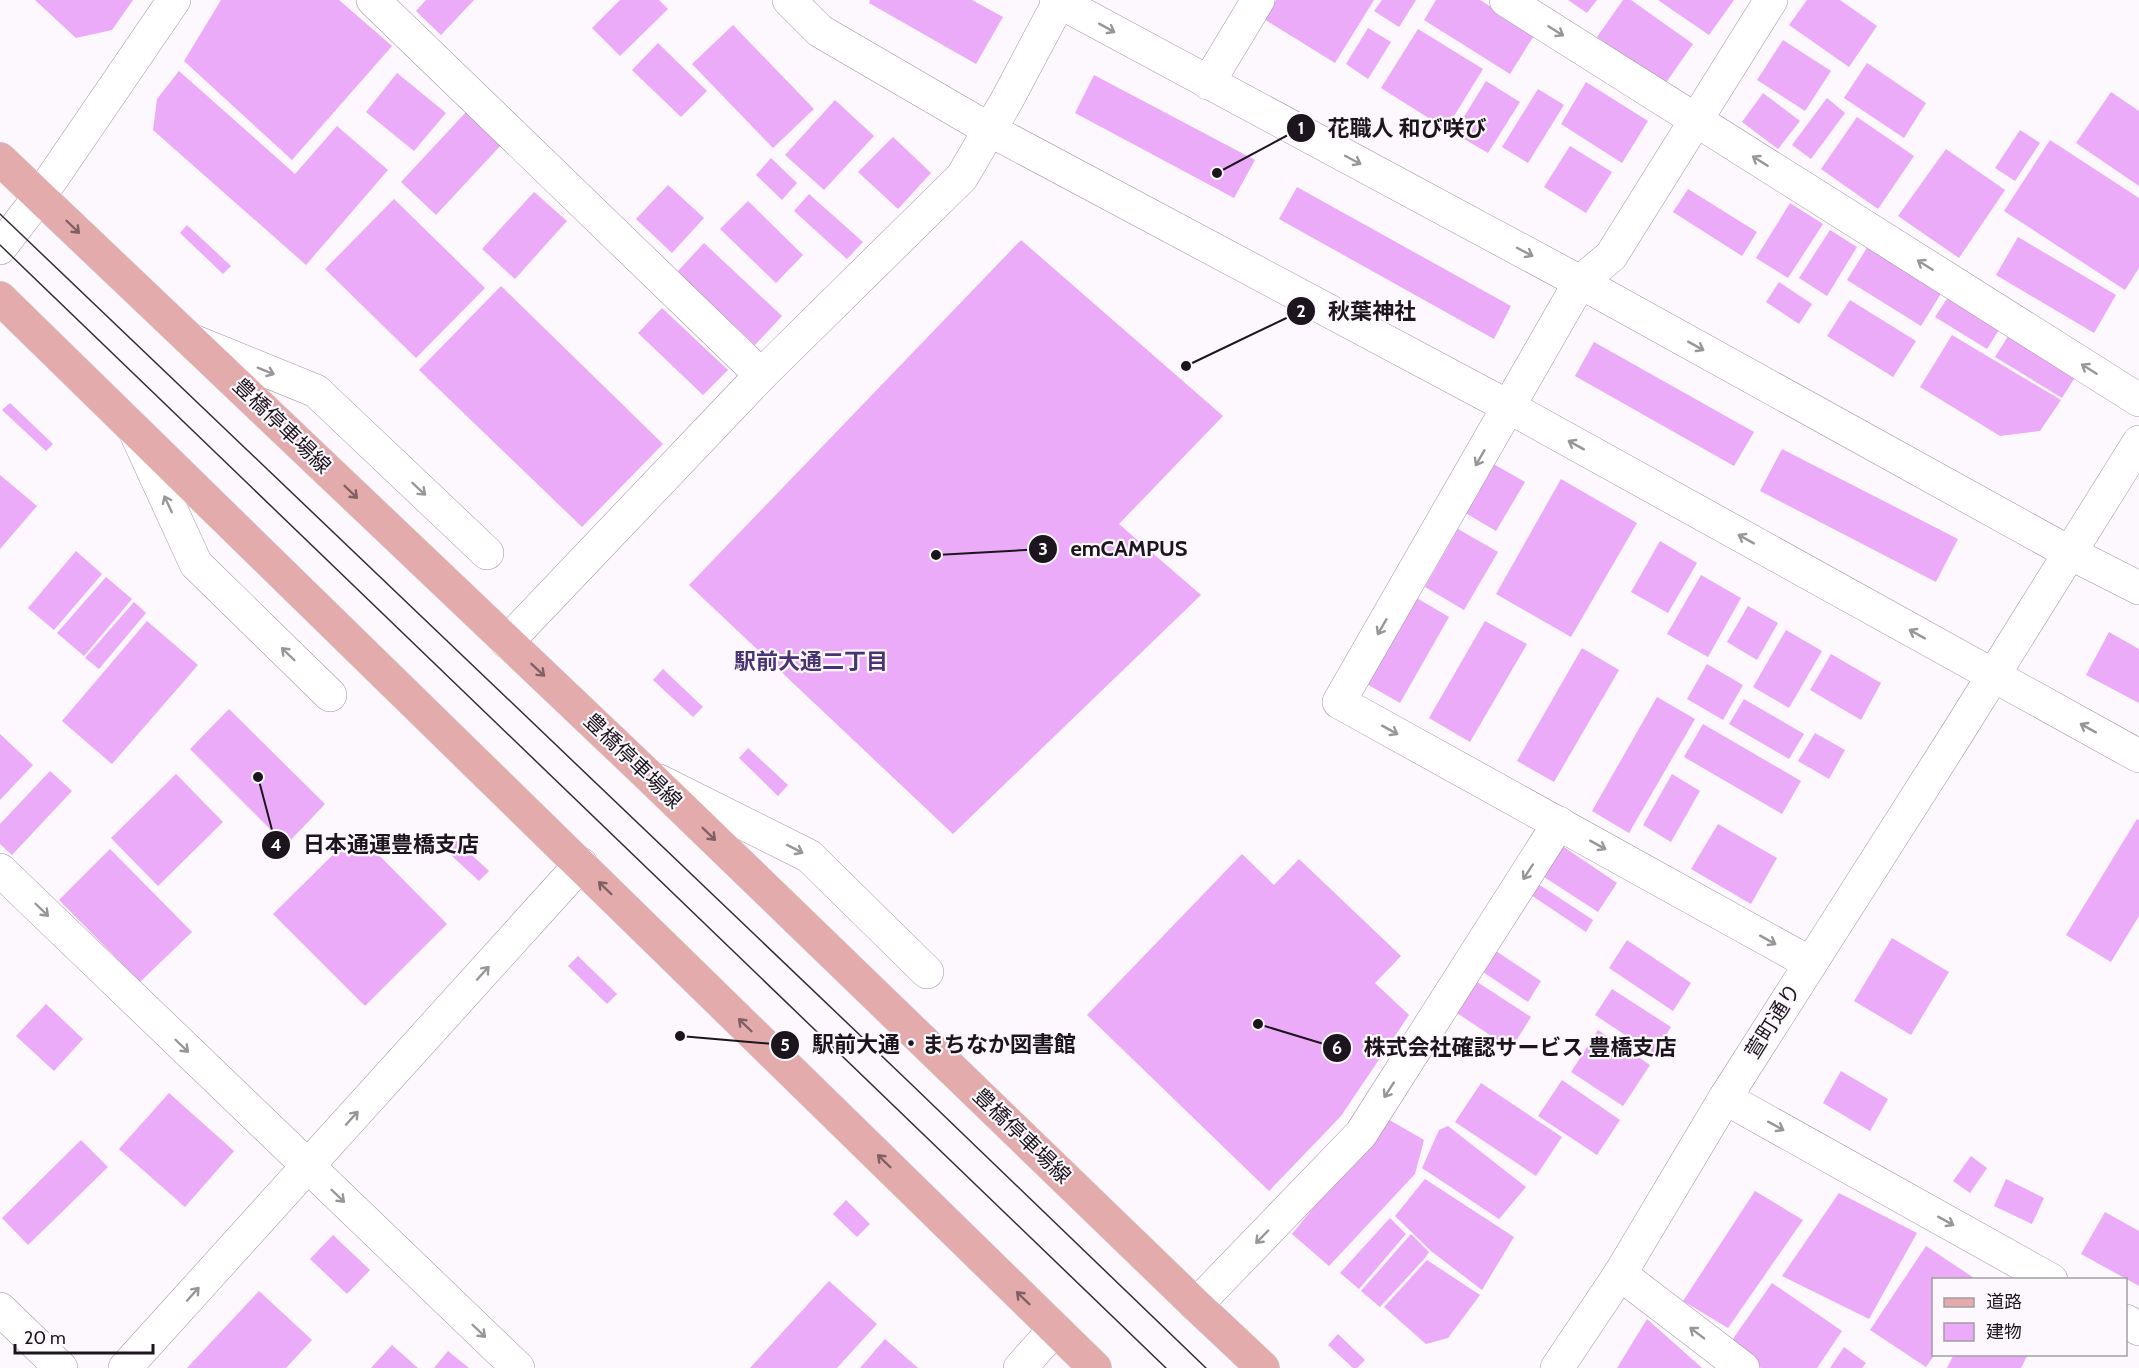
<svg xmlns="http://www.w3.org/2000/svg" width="2139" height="1368" font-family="Cabin,'Noto Sans JP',sans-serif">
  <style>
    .building { fill: #ecabf9 }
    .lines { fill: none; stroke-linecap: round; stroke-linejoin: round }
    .minor-casing { stroke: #a591a8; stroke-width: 34 }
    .major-casing { stroke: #d6d5d6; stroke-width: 34 }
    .minor { stroke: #fff; stroke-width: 33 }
    .major { stroke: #e3abab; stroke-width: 33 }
    .tram { stroke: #352d36; stroke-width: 1.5 }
    .oneway { stroke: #99969a }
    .oneway2 { stroke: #806064 }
    .labels { text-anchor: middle; stroke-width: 4.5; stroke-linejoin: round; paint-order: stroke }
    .street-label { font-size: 21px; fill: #1d151e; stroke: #fcf8fd }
    .neighbourhood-label { font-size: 22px; font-weight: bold; fill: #473571; stroke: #fcf8fd }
    .leader { fill: none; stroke: #1d151e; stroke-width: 2 }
    .callout-dot { fill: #1d151e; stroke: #fcf8fd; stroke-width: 2 }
    .mark-label { font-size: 18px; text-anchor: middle; font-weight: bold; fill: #fff }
    .callout-label { font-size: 22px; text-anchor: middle; font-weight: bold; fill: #1d151e; stroke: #fcf8fd; stroke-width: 4.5; stroke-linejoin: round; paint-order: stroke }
  </style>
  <rect width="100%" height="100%" fill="#fcf8fd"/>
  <!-- building -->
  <g class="building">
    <path d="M 35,0 L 133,0 L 112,30 L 76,38 Z"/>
    <path d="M 221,0 L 339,0 L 392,46 L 292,160 L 184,61 Z"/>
    <path d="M 426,0 L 474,0 L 441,35 L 416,11 Z"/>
    <path d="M 620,0 L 659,0 L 668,9 L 620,56 L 592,28 Z"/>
    <path d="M 870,0 L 972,0 L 1003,17 L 976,64 L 869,3 Z"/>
    <path d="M 1276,0 L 1374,0 L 1335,63 L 1264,19 Z"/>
    <path d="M 1382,0 L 1416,0 L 1399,27 L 1374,11 Z"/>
    <path d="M 1436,0 L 1480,0 L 1535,34 L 1510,74 L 1424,20 Z"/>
    <path d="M 1568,0 L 1597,0 L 1587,13 Z"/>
    <path d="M 1623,0 L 1631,0 L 1693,44 L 1665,84 L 1597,37 Z"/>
    <path d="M 1658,0 L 1734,0 L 1709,35 Z"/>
    <path d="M 1807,0 L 1840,0 L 1877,26 L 1849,67 L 1789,25 Z"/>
    <path d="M 733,25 L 814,109 L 773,148 L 692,64 Z"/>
    <path d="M 1368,28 L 1391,42 L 1368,79 L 1346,64 Z"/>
    <path d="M 1418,29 L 1483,69 L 1446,129 L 1381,88 Z"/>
    <path d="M 1783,40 L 1831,71 L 1805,111 L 1757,80 Z"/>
    <path d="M 658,43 L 707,91 L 681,117 L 632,70 Z"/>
    <path d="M 1867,63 L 1926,103 L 1904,138 L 1844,98 Z"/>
    <path d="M 179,71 L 295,174 L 337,126 L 388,170 L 306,265 L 153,130 L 157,99 Z"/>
    <path d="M 397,73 L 446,113 L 414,151 L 366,112 Z"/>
    <path d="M 1094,75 L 1255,160 L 1234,198 L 1075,113 Z"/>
    <path d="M 1486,81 L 1520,102 L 1488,153 L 1454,133 Z"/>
    <path d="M 1586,82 L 1648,121 L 1622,163 L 1561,124 Z"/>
    <path d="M 1538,89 L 1564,105 L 1528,163 L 1502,147 Z"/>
    <path d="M 2111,92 L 2139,111 L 2139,186 L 2076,143 Z"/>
    <path d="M 1763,93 L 1800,121 L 1778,149 L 1742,122 Z"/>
    <path d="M 1827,98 L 1845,113 L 1811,159 L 1792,145 Z"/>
    <path d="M 835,100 L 874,136 L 824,190 L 785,155 Z"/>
    <path d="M 467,111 L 502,144 L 436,215 L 401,182 Z"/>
    <path d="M 1857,117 L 1914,156 L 1878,209 L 1821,169 Z"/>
    <path d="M 2020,130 L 2040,143 L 2015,181 L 1995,168 Z"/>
    <path d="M 893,137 L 931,173 L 898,209 L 858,172 Z"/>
    <path d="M 2050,140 L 2139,198 L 2139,268 L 2125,290 L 2004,211 Z"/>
    <path d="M 1570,146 L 1612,172 L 1586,213 L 1544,187 Z"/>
    <path d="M 1946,149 L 2005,190 L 1959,258 L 1898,216 Z"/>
    <path d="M 771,158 L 797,183 L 782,200 L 756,175 Z"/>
    <path d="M 668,185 L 704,218 L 672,253 L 636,219 Z"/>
    <path d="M 1297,187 L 1511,306 L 1494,339 L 1279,219 Z"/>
    <path d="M 1688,189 L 1757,232 L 1742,256 L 1673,212 Z"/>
    <path d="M 534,192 L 567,221 L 515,279 L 482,249 Z"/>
    <path d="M 809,194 L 863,242 L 847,259 L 794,211 Z"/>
    <path d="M 394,199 L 485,288 L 416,358 L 325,269 Z"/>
    <path d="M 748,201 L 803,255 L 776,283 L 720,229 Z"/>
    <path d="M 1790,203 L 1823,224 L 1788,278 L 1756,258 Z"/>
    <path d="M 187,225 L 231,266 L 223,274 L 180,233 Z"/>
    <path d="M 1830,230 L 1857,247 L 1827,296 L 1799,278 Z"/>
    <path d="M 2018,237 L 2116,295 L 2094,333 L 1996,275 Z"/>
    <path d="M 1021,240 L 1223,416 L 1119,524 L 1201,595 L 953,834 L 689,585 Z"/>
    <path d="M 704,243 L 782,316 L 755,345 L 677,272 Z"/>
    <path d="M 1868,246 L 1942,292 L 1921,326 L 1847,280 Z"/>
    <path d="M 1779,282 L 1812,304 L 1799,324 L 1766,302 Z"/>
    <path d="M 501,286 L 663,444 L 582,527 L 419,370 Z"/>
    <path d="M 1951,293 L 2002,325 L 1987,349 L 1935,317 Z"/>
    <path d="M 1850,300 L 1916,341 L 1893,377 L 1827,336 Z"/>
    <path d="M 662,308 L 728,370 L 703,395 L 638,333 Z"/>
    <path d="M 2012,330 L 2079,371 L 2062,398 L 1995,357 Z"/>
    <path d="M 1952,335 L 2061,400 L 2040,431 L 2000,436 L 1920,387 Z"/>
    <path d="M 1594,342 L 1754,432 L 1734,466 L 1575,376 Z"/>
    <path d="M 10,403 L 53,444 L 46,451 L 2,410 Z"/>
    <path d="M 1782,449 L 1958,539 L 1936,582 L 1760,491 Z"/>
    <path d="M 1490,462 L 1525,482 L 1496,531 L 1462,511 Z"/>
    <path d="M 0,475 L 37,506 L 0,549 Z"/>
    <path d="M 1561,479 L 1637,523 L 1571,637 L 1496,594 Z"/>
    <path d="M 1458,529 L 1498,552 L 1464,610 L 1425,587 Z"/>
    <path d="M 1660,541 L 1697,563 L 1668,613 L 1631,592 Z"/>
    <path d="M 76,551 L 102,574 L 54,630 L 28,608 Z"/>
    <path d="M 1701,575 L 1741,598 L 1708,657 L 1667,634 Z"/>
    <path d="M 106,577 L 132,599 L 84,656 L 57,633 Z"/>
    <path d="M 1415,597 L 1449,617 L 1400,703 L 1365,683 Z"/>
    <path d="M 134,602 L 146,613 L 99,669 L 85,658 Z"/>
    <path d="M 1748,606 L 1778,623 L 1757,660 L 1727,642 Z"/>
    <path d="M 147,621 L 198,665 L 112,764 L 62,721 Z"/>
    <path d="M 1485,621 L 1527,644 L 1470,742 L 1429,718 Z"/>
    <path d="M 1786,630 L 1822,651 L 1789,708 L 1753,687 Z"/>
    <path d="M 2109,632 L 2139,649 L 2139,703 L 2086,675 Z"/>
    <path d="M 1582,648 L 1619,670 L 1554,782 L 1517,761 Z"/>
    <path d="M 1831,654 L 1881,683 L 1861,720 L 1810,690 Z"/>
    <path d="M 1707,664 L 1743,685 L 1723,720 L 1687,699 Z"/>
    <path d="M 663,669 L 703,707 L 693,717 L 653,680 Z"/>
    <path d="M 1657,697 L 1695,719 L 1629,833 L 1592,811 Z"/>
    <path d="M 1744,699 L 1804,734 L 1789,759 L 1729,724 Z"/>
    <path d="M 229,709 L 325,804 L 286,845 L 190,749 Z"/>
    <path d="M 1703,724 L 1801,781 L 1782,814 L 1684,757 Z"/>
    <path d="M 1815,733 L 1845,750 L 1829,779 L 1798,761 Z"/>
    <path d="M 0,734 L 33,765 L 0,800 Z"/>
    <path d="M 748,748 L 788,785 L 778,796 L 739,758 Z"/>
    <path d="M 50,771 L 72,791 L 12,855 L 0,844 L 0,824 Z"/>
    <path d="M 176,774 L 223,822 L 158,886 L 111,838 Z"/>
    <path d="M 1672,774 L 1700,791 L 1671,842 L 1643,825 Z"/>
    <path d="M 2137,819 L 2139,820 L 2139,916 L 2111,962 L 2066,935 Z"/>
    <path d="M 1718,824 L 1777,858 L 1751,904 L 1691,869 Z"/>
    <path d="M 356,832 L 447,924 L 365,1006 L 273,914 Z"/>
    <path d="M 449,834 L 489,871 L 479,881 L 439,844 Z"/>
    <path d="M 1558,843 L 1617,883 L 1598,912 L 1538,873 Z"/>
    <path d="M 110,849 L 192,932 L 140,982 L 59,900 Z"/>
    <path d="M 1242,854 L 1274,885 L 1299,859 L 1401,956 L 1375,983 L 1409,1015 L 1341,1116 L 1269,1191 L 1087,1015 Z"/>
    <path d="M 1535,882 L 1593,920 L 1586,932 L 1528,893 Z"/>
    <path d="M 1892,938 L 1949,972 L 1911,1035 L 1854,1001 Z"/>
    <path d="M 1627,940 L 1691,983 L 1673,1011 L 1609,968 Z"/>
    <path d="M 1487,945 L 1541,981 L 1528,1002 L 1474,966 Z"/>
    <path d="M 578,956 L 617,994 L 607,1004 L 568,966 Z"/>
    <path d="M 1471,978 L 1531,1017 L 1511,1049 L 1451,1009 Z"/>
    <path d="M 1612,989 L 1671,1027 L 1654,1054 L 1595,1015 Z"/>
    <path d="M 46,1004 L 83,1039 L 54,1071 L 16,1036 Z"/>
    <path d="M 1598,1030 L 1650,1065 L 1623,1106 L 1571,1072 Z"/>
    <path d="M 1841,1071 L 1888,1099 L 1870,1131 L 1823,1103 Z"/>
    <path d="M 1562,1080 L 1620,1120 L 1597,1155 L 1538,1116 Z"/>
    <path d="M 1481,1083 L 1562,1137 L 1536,1176 L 1455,1122 Z"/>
    <path d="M 169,1093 L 234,1151 L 185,1207 L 119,1149 Z"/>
    <path d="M 1386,1118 L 1424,1140 L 1415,1174 L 1329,1266 L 1292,1234 Z"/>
    <path d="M 1448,1126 L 1526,1187 L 1499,1219 L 1422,1168 L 1439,1130 Z"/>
    <path d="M 81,1140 L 108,1167 L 28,1245 L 2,1218 Z"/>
    <path d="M 1971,1156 L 1987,1168 L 1970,1193 L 1953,1181 Z"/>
    <path d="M 1425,1179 L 1514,1237 L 1482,1290 L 1431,1251 L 1395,1216 Z"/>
    <path d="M 2006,1179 L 2044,1198 L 2032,1224 L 1994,1206 Z"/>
    <path d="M 1755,1191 L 1803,1220 L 1728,1328 L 1683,1301 Z"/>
    <path d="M 1839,1193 L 1917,1233 L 1869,1319 L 1782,1276 Z"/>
    <path d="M 846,1200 L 870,1224 L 857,1237 L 833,1214 Z"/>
    <path d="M 2105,1212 L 2139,1231 L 2139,1286 L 2081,1254 Z"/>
    <path d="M 1390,1218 L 1406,1234 L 1359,1289 L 1340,1273 Z"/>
    <path d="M 1411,1234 L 1429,1252 L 1425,1258 L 1380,1307 L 1361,1291 Z"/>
    <path d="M 333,1235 L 370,1270 L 347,1294 L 310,1259 Z"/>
    <path d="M 1926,1246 L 1977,1280 L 1934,1280 L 1935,1354 L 1926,1367 L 1870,1330 Z"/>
    <path d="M 1427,1260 L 1480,1295 L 1448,1338 L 1426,1344 L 1384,1307 Z"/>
    <path d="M 829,1281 L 877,1324 L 837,1368 L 750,1368 Z"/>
    <path d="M 1772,1283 L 1842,1331 L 1817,1368 L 1761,1368 L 1728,1346 Z"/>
    <path d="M 259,1291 L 312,1340 L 286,1368 L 187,1368 Z"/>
    <path d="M 1647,1319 L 1702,1368 L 1617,1368 Z"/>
    <path d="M 1338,1334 L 1365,1360 L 1357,1368 L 1353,1368 L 1328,1345 Z"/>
    <path d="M 885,1339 L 918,1368 L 860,1368 Z"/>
    <path d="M 392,1345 L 418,1368 L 371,1368 Z"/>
    <path d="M 1844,1347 L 1866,1363 L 1862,1368 L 1830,1368 Z"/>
    <path d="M 448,1351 L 469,1368 L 434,1368 Z"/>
    <path d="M 1954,1354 L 2028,1354 L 2021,1368 L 1947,1368 Z"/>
  </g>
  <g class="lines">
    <defs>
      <g id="minor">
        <path d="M 373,0 L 761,375"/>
        <path d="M 789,0 L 820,31 L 990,130 L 1509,407 L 2139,756"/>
        <path d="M 1056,0 L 1580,282 L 2070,553 L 2139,588"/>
        <path d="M 1506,0 L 2139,400"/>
        <path d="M 1771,0 L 1611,256 L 1580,282 L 1339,702 L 1810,963"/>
        <path d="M 1208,83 L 1258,0"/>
        <path d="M 0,248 L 40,196 L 174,0"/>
        <path d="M 193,341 L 316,391 L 487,553"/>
        <path d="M 135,431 L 196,564 L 330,695"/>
        <path d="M 507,642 L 761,375 L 962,177 L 1007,100 L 1059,2"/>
        <path d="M 659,781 L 809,856 L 927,972"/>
        <path d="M 0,870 L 518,1368"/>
        <path d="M 1725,1098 L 2051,1280"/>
        <path d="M 1620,1274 L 1743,1368"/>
        <path d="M 1196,1305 L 1361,1134 L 1559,823"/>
        <path d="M 0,1309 L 61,1368"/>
        <path d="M 2126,1321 L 2139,1329"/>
        <path d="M 125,1368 L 581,864"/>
        <path d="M 1020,1368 L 1055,1329"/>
        <path d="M 1557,1368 L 1620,1274 L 1725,1098 L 1953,740 L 2139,442"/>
      </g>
      <g id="major">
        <path d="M 0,159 L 649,776 L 1196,1305 L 1263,1368"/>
        <path d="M 0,298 L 1095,1368"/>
      </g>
    </defs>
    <!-- minor casing -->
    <use href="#minor" class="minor-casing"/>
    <!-- major casing -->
    <use href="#major" class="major-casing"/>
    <!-- minor -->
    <use href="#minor" class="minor"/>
    <!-- major -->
    <use href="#major" class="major"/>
    <!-- tram -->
    <g class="tram">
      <path d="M 0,214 L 909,1082 L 1206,1368"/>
      <path d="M 0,245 L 1166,1368"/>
    </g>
  </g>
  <!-- one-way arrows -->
  <defs><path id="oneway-shaft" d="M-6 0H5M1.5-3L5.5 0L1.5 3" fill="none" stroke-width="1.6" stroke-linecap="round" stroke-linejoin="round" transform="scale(1.5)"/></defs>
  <g class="oneway">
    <use href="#oneway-shaft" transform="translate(1107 28) rotate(29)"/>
    <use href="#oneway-shaft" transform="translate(1556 31) rotate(32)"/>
    <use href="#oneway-shaft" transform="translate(1353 160) rotate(28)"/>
    <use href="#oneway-shaft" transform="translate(1760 161) rotate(-148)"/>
    <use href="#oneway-shaft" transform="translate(1525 252) rotate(28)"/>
    <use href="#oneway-shaft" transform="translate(1925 265) rotate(-148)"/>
    <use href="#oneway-shaft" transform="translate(1696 346) rotate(29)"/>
    <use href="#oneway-shaft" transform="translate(2089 369) rotate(-148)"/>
    <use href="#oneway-shaft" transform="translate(266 371) rotate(22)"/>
    <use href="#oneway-shaft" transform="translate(1576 445) rotate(-151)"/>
    <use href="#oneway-shaft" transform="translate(1480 458) rotate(120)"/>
    <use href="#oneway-shaft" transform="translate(419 489) rotate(43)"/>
    <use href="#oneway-shaft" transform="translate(168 504) rotate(-115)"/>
    <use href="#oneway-shaft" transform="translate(1746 539) rotate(-151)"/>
    <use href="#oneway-shaft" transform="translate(1382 627) rotate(120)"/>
    <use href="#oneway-shaft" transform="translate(1917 634) rotate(-151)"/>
    <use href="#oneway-shaft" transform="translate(288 654) rotate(-136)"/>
    <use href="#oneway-shaft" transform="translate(2088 728) rotate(-151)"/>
    <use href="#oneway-shaft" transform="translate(1390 730) rotate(29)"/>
    <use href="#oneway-shaft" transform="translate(1598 845) rotate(29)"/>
    <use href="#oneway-shaft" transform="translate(795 849) rotate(27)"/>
    <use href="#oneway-shaft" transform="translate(1528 872) rotate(123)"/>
    <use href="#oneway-shaft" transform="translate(42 910) rotate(44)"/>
    <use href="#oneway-shaft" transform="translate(1768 940) rotate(29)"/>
    <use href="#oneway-shaft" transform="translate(483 973) rotate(-48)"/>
    <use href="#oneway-shaft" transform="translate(182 1046) rotate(44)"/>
    <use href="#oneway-shaft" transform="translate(1389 1090) rotate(123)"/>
    <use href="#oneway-shaft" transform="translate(352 1118) rotate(-48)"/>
    <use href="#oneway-shaft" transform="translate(1776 1126) rotate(29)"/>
    <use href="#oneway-shaft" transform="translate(338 1196) rotate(44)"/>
    <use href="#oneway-shaft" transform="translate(1946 1221) rotate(29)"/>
    <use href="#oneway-shaft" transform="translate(1262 1237) rotate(134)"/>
    <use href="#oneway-shaft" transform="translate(193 1294) rotate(-48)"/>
    <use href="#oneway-shaft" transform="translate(479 1331) rotate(44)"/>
    <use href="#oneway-shaft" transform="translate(1697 1333) rotate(-143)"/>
  </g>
  <g class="oneway2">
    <use href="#oneway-shaft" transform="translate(73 227) rotate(44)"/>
    <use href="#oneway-shaft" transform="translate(351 492) rotate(44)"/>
    <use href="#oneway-shaft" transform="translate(538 670) rotate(43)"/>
    <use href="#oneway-shaft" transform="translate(709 834) rotate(44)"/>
    <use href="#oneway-shaft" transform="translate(605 888) rotate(-136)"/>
    <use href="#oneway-shaft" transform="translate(745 1025) rotate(-136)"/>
    <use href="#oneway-shaft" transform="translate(884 1161) rotate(-136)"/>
    <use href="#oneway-shaft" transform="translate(1023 1298) rotate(-136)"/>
  </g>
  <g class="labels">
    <!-- street labels -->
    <g class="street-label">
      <text transform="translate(282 426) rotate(44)" y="7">豊橋停車場線</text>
      <text transform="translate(633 761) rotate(44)" y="7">豊橋停車場線</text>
      <text transform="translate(1773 1021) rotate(-58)" y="7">萱町通り</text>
      <text transform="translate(1022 1136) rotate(44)" y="7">豊橋停車場線</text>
    </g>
    <!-- neighbourhood labels -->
    <g class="neighbourhood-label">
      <text x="811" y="669">駅前大通二丁目</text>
    </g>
  </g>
  <!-- callouts -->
  <path class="leader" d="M1217 173L1301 128M1186 366L1301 311M936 555L1043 549M258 777L276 845M680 1036L785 1045M1258 1024L1337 1048"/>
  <g class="callout-dot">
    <circle cx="1217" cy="173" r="6"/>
    <circle cx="1186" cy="366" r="6"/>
    <circle cx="936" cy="555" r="6"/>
    <circle cx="258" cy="777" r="6"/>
    <circle cx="680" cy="1036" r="6"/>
    <circle cx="1258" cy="1024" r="6"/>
    <circle cx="1301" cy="128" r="15"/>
    <circle cx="1301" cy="311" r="15"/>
    <circle cx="1043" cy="549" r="15"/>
    <circle cx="276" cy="845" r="15"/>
    <circle cx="785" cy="1045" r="15"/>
    <circle cx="1337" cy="1048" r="15"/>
  </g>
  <g class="mark-label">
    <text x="1301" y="134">1</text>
    <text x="1301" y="317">2</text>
    <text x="1043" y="555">3</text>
    <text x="276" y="851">4</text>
    <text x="785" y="1051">5</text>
    <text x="1337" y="1054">6</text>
  </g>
  <g class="callout-label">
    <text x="1407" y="136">花職人 和び咲び</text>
    <text x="1372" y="319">秋葉神社</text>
    <text x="1129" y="556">emCAMPUS</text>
    <text x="391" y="852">日本通運豊橋支店</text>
    <text x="944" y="1052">駅前大通・まちなか図書館</text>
    <text x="1520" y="1055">株式会社確認サービス 豊橋支店</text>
  </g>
  <!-- legend -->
  <rect x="1932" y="1278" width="195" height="78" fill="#fcf8fd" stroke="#a39da4" stroke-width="1.5"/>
  <rect x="1944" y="1298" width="30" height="9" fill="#e3abab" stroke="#a39da4" stroke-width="1.5"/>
  <text x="1986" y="1308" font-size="18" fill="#1d151e">道路</text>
  <rect x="1944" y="1323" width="30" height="18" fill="#ecabf9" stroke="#a39da4" stroke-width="1.5"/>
  <text x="1986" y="1338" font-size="18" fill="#1d151e">建物</text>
  <!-- scale -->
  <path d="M15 1344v9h138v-9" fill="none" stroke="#1d151e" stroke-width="3"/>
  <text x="24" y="1344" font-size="18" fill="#1d151e" stroke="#fcf8fd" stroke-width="4.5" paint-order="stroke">20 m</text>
</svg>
